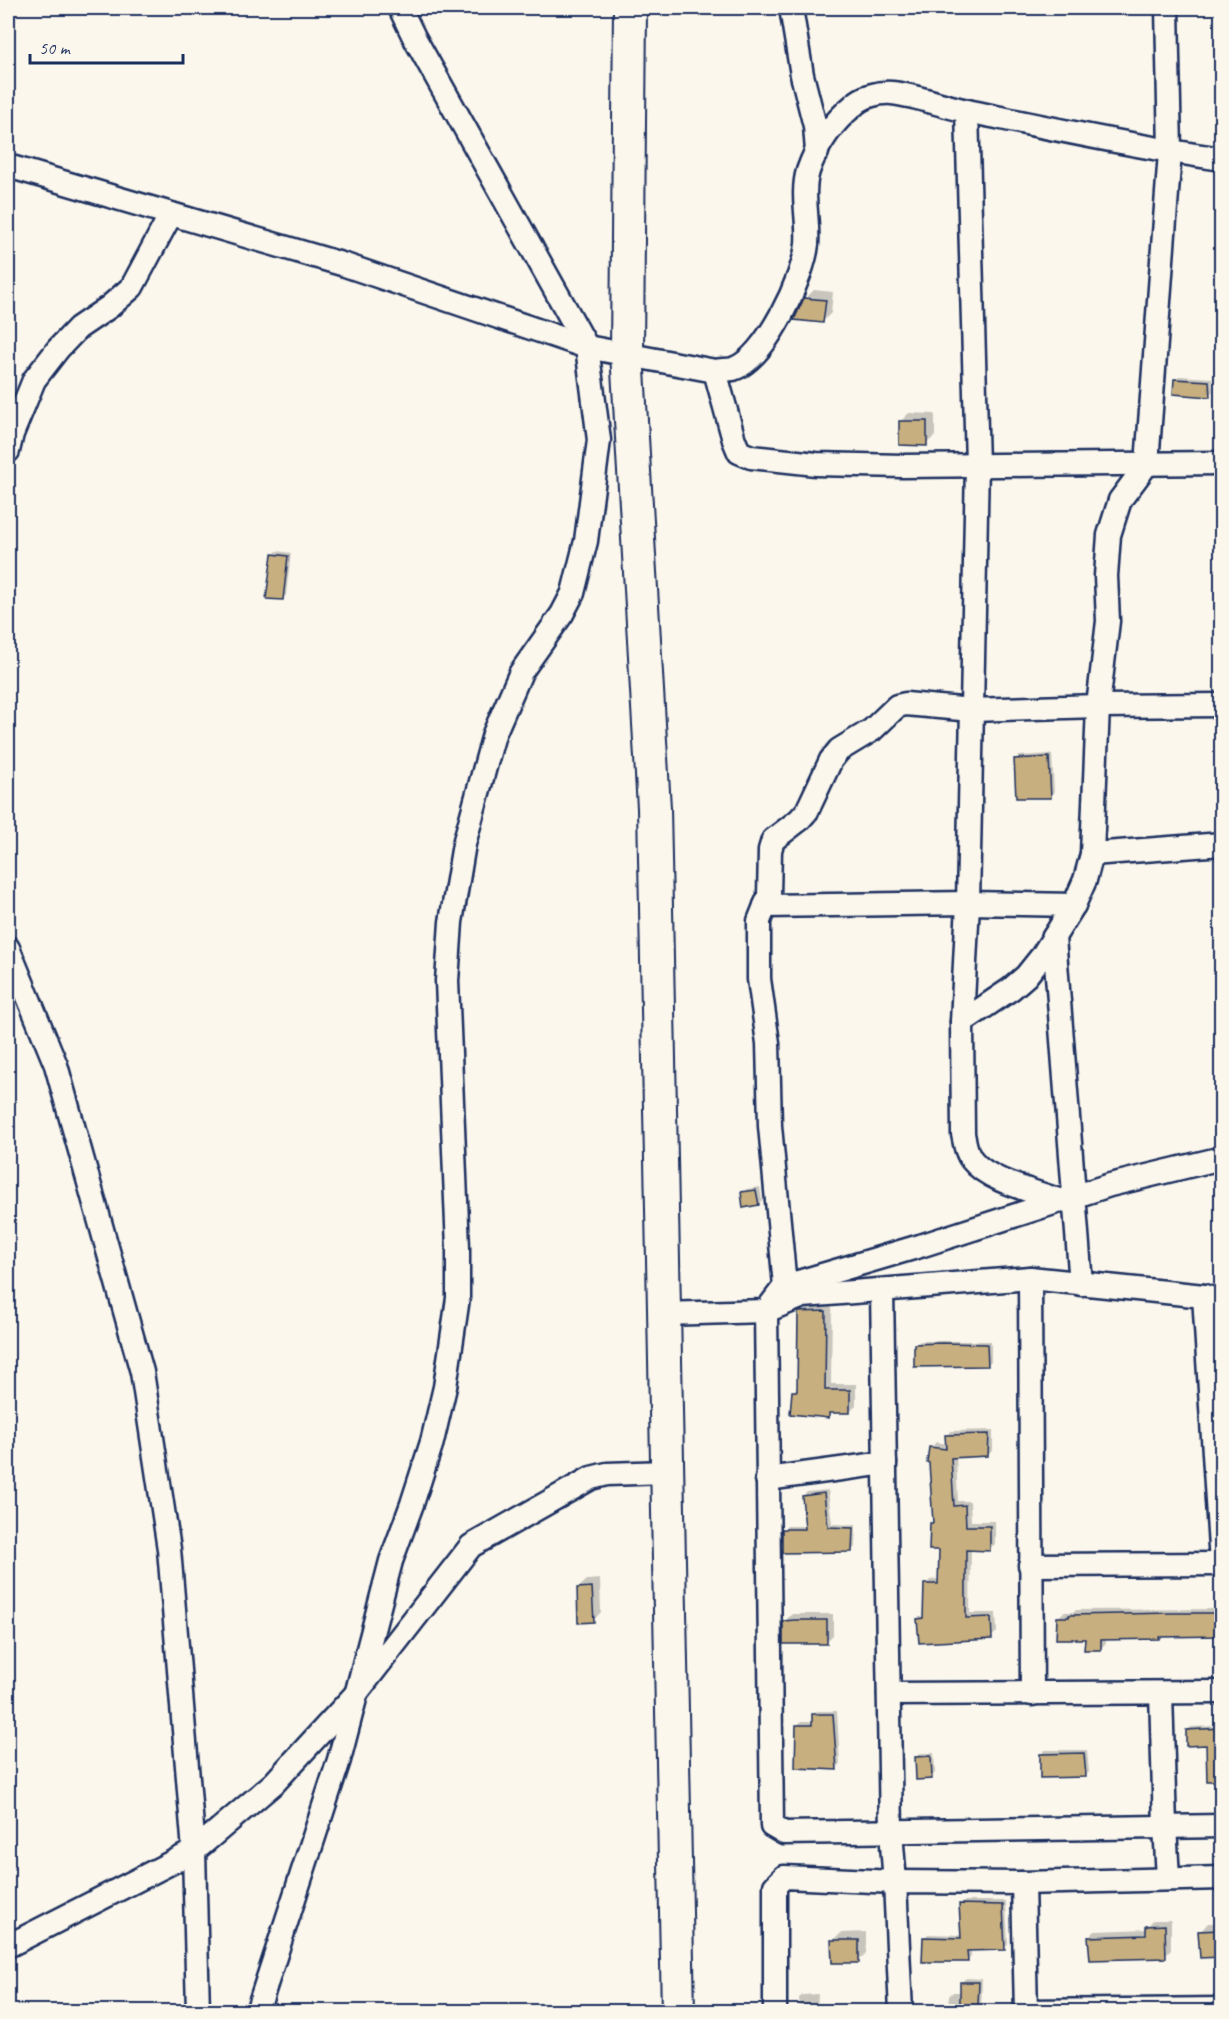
<svg xmlns="http://www.w3.org/2000/svg" width="1229" height="2019" font-family="Caveat,sans-serif">
  <style>
    .shadow { fill: #0003 }
    .building { fill: #c8af7f; stroke: #1b2f5e; stroke-width: 1.5 }
    .lines { fill: none; stroke-linecap: round; stroke-linejoin: round }
    .street-casing { stroke: #1b2f5e; stroke-width: 27 }
    .secondary-casing { stroke: #1b2f5e; stroke-width: 36 }
    .street { stroke: #fbf7ec; stroke-width: 22 }
    .secondary { stroke: #fbf7ec; stroke-width: 32 }
  </style>
  <rect width="100%" height="100%" fill="#fbf7ec"/>
  <filter id="ink" filterUnits="userSpaceOnUse"><feTurbulence type="fractalNoise" baseFrequency=".0167" numOctaves="2"/><feDisplacementMap in="SourceGraphic" scale="12" xChannelSelector="R" yChannelSelector="G"/><feConvolveMatrix kernelMatrix="1 2 1 2 8 2 1 2 1" color-interpolation-filters="sRGB"/></filter>
  <g filter="url(#ink)">
    <!-- shadow -->
    <g class="shadow">
      <path d="M 814,290 L 833,292 L 831,313 L 823,321 L 806,298 Z"/>
      <path d="M 1179,376 L 1212,378 L 1213,391 L 1209,395 L 1175,379 Z"/>
      <path d="M 909,413 L 935,414 L 935,436 L 926,444 L 901,421 Z"/>
      <path d="M 277,551 L 291,553 L 286,595 L 282,599 L 273,555 Z"/>
      <path d="M 1052,754 L 1054,793 L 1050,797 L 1015,760 L 1019,756 Z"/>
      <path d="M 760,1187 L 762,1200 L 758,1204 L 743,1192 L 747,1189 Z"/>
      <path d="M 832,1305 L 831,1384 L 856,1384 L 856,1405 L 850,1412 L 833,1411 L 828,1417 L 794,1391 L 798,1387 L 801,1313 L 808,1306 Z"/>
      <path d="M 920,1341 L 991,1341 L 991,1361 L 987,1365 L 916,1345 Z"/>
      <path d="M 993,1430 L 993,1450 L 988,1455 L 956,1456 L 958,1501 L 970,1501 L 971,1521 L 995,1521 L 995,1544 L 989,1549 L 971,1549 L 970,1613 L 996,1613 L 997,1632 L 991,1637 L 919,1619 L 924,1614 L 925,1585 L 930,1580 L 939,1579 L 940,1549 L 932,1524 L 934,1521 L 931,1448 L 936,1442 L 947,1444 L 946,1436 L 951,1431 Z"/>
      <path d="M 828,1490 L 832,1524 L 856,1525 L 855,1547 L 851,1551 L 784,1530 L 787,1526 L 806,1526 L 803,1496 L 807,1492 Z"/>
      <path d="M 600,1579 L 601,1612 L 593,1621 L 578,1588 L 587,1580 Z"/>
      <path d="M 1222,1609 L 1222,1636 L 1106,1638 L 1106,1643 L 1100,1649 L 1058,1617 L 1064,1612 L 1074,1612 L 1076,1610 Z"/>
      <path d="M 792,1614 L 833,1614 L 833,1635 L 826,1642 L 785,1621 Z"/>
      <path d="M 817,1711 L 837,1711 L 840,1765 L 836,1768 L 797,1725 L 801,1722 L 813,1722 L 813,1715 Z"/>
      <path d="M 1218,1712 L 1222,1712 L 1222,1762 L 1208,1762 L 1208,1743 L 1187,1731 L 1191,1727 L 1215,1726 L 1214,1716 Z"/>
      <path d="M 1045,1750 L 1087,1750 L 1089,1772 L 1085,1776 L 1042,1754 Z"/>
      <path d="M 921,1753 L 934,1753 L 935,1773 L 931,1777 L 917,1757 Z"/>
      <path d="M 965,1901 L 1006,1901 L 1008,1944 L 1004,1948 L 971,1949 L 971,1957 L 967,1961 L 924,1938 L 928,1934 L 962,1935 L 961,1905 Z"/>
      <path d="M 1153,1920 L 1171,1920 L 1171,1950 L 1165,1956 L 1089,1937 L 1095,1931 L 1148,1929 L 1148,1926 Z"/>
      <path d="M 1208,1923 L 1222,1923 L 1222,1956 L 1201,1957 L 1200,1932 Z"/>
      <path d="M 866,1932 L 866,1953 L 858,1962 L 833,1941 L 841,1933 Z"/>
      <path d="M 966,1978 L 982,1979 L 981,2012 L 948,2012 L 949,1996 L 953,1992 L 962,1992 L 962,1982 Z"/>
      <path d="M 818,1994 L 817,2009 L 814,2012 L 800,2012 L 799,1998 L 803,1995 Z"/>
    </g>
    <!-- building -->
    <g class="building">
      <path d="M 804,298 L 826,300 L 823,323 L 794,320 Z"/>
      <path d="M 1174,379 L 1209,381 L 1210,397 L 1173,394 Z"/>
      <path d="M 899,421 L 927,421 L 927,446 L 899,445 Z"/>
      <path d="M 272,554 L 288,556 L 283,600 L 266,599 Z"/>
      <path d="M 1049,757 L 1051,798 L 1016,798 L 1014,759 Z"/>
      <path d="M 756,1190 L 759,1205 L 743,1208 L 741,1192 Z"/>
      <path d="M 826,1311 L 825,1390 L 850,1390 L 850,1413 L 829,1413 L 829,1418 L 790,1414 L 792,1391 L 797,1391 L 798,1312 Z"/>
      <path d="M 942,1343 L 987,1344 L 988,1366 L 914,1367 L 914,1344 Z"/>
      <path d="M 989,1434 L 988,1456 L 951,1458 L 954,1506 L 965,1505 L 966,1526 L 990,1526 L 990,1551 L 966,1550 L 966,1618 L 991,1617 L 992,1639 L 919,1643 L 917,1619 L 923,1618 L 924,1584 L 938,1584 L 939,1550 L 929,1550 L 930,1523 L 933,1523 L 929,1463 L 927,1462 L 929,1447 L 946,1449 L 945,1435 Z"/>
      <path d="M 824,1493 L 828,1527 L 853,1528 L 852,1552 L 782,1553 L 782,1529 L 805,1529 L 802,1496 Z"/>
      <path d="M 592,1587 L 594,1622 L 578,1623 L 577,1588 Z"/>
      <path d="M 1172,1613 L 1220,1613 L 1221,1636 L 1159,1637 L 1159,1639 L 1101,1640 L 1101,1650 L 1084,1650 L 1085,1639 L 1056,1639 L 1057,1617 L 1069,1617 L 1069,1615 Z"/>
      <path d="M 795,1620 L 827,1620 L 827,1644 L 783,1644 L 783,1621 Z"/>
      <path d="M 812,1714 L 833,1714 L 837,1770 L 795,1768 L 796,1725 L 812,1725 Z"/>
      <path d="M 1221,1728 L 1221,1781 L 1207,1781 L 1206,1745 L 1186,1746 L 1186,1730 Z"/>
      <path d="M 1084,1753 L 1086,1777 L 1040,1778 L 1040,1754 Z"/>
      <path d="M 931,1756 L 932,1779 L 916,1780 L 915,1757 Z"/>
      <path d="M 959,1904 L 1003,1905 L 1005,1950 L 967,1951 L 968,1962 L 922,1962 L 923,1937 L 961,1938 Z"/>
      <path d="M 1165,1925 L 1166,1958 L 1090,1960 L 1088,1937 L 1146,1935 L 1146,1926 Z"/>
      <path d="M 1221,1930 L 1221,1957 L 1200,1958 L 1198,1931 Z"/>
      <path d="M 831,1940 L 859,1940 L 859,1963 L 832,1963 Z"/>
      <path d="M 960,1982 L 979,1982 L 978,2006 L 960,2006 Z"/>
    </g>
    <g class="lines">
      <defs>
        <g id="street">
          <path d="M 791,8 L 802,75 L 815,126 L 817,152"/>
          <path d="M 967,111 L 977,464 L 968,903 L 962,1022 L 963,1134 C 965,1143 966,1153 972,1160 C 989,1182 1035,1191 1061,1201"/>
          <path d="M 8,166 L 345,265 L 587,347 L 715,371 C 721,370 728,370 733,369 C 766,359 804,276 807,244 C 809,220 801,194 808,171 C 817,145 833,122 854,105 C 863,96 879,92 892,93 C 919,96 945,107 972,112 C 1055,129 1138,147 1222,159"/>
          <path d="M 715,371 L 734,440 L 739,452 L 751,457 L 816,464 L 903,466 L 1222,463"/>
          <path d="M 8,451 L 12,434 L 34,380 L 58,349 L 78,328 L 109,307 L 132,287 L 171,214"/>
          <path d="M 1092,854 L 1222,844"/>
          <path d="M 765,906 L 968,903 L 1074,905"/>
          <path d="M 1054,937 L 1081,1284"/>
          <path d="M 8,948 L 56,1065 L 142,1372 L 169,1549 L 194,1851 L 198,2012"/>
          <path d="M 962,1022 L 1011,989 L 1026,976 L 1042,956 L 1074,905 L 1085,880 L 1092,854 L 1098,706 L 1108,621 L 1106,576 L 1109,535 L 1120,500 L 1147,464 L 1170,152 L 1167,8"/>
          <path d="M 1222,1158 L 1110,1185 L 920,1246 L 785,1286 L 766,1311 L 772,1826 L 784,1833 L 1222,1826"/>
          <path d="M 1030,1278 L 1032,1694"/>
          <path d="M 785,1286 L 770,1126 L 768,1043 L 759,979 L 759,921 L 769,896 L 770,850 L 773,840 L 799,820 L 807,811 L 831,760 L 839,750 L 872,730 L 897,706 L 906,704 L 972,710 L 1098,706 L 1222,705"/>
          <path d="M 1204,1296 L 1221,1564"/>
          <path d="M 663,1314 L 766,1311 L 803,1296 L 1030,1278 L 1204,1296 L 1222,1302"/>
          <path d="M 767,1479 L 885,1463"/>
          <path d="M 1030,1565 L 1222,1564"/>
          <path d="M 1161,1693 L 1165,1826 L 1168,1878"/>
          <path d="M 889,1694 L 1222,1692"/>
          <path d="M 1023,1883 L 1026,2012"/>
          <path d="M 8,1946 L 194,1851 L 274,1783 L 355,1695 L 471,1546 L 591,1478 L 607,1474 L 667,1472"/>
          <path d="M 1026,2011 L 1222,2009"/>
          <path d="M 257,2012 L 339,1760 L 391,1561 L 412,1504 L 432,1442 L 445,1387 L 458,1298 L 458,1248 L 447,981 L 451,922 L 464,844 L 494,734 L 521,672 L 562,614 L 573,593 L 586,541 L 599,440 L 587,347 L 414,37 L 400,8"/>
          <path d="M 775,2012 L 775,1886 L 784,1877 L 895,1882 L 891,1832 L 882,1291"/>
          <path d="M 901,2012 L 895,1882 L 1023,1883 L 1222,1878"/>
        </g>
        <path id="secondary" d="M 630,8 L 627,353 L 654,808 L 678,2012"/>
      </defs>
      <!-- street casing -->
      <use href="#street" class="street-casing"/>
      <!-- secondary casing -->
      <use href="#secondary" class="secondary-casing"/>
      <!-- street -->
      <use href="#street" class="street"/>
      <!-- secondary -->
      <use href="#secondary" class="secondary"/>
    </g>
  </g>
  <!-- margin -->
  <rect width="1229" height="2019" fill="none" stroke="#fbf7ec" stroke-width="30"/>
  <rect x="15" y="15" width="1199" height="1989" fill="none" stroke="#1b2f5e" stroke-width="2" filter="url(#ink)"/>
  <!-- scale -->
  <path d="M30 54v9h153v-9" fill="none" stroke="#1b2f5e" stroke-width="3"/>
  <text x="39" y="54" font-size="18" fill="#1b2f5e" stroke="#fbf7ec" stroke-width="4.5" paint-order="stroke">50 m</text>
</svg>
